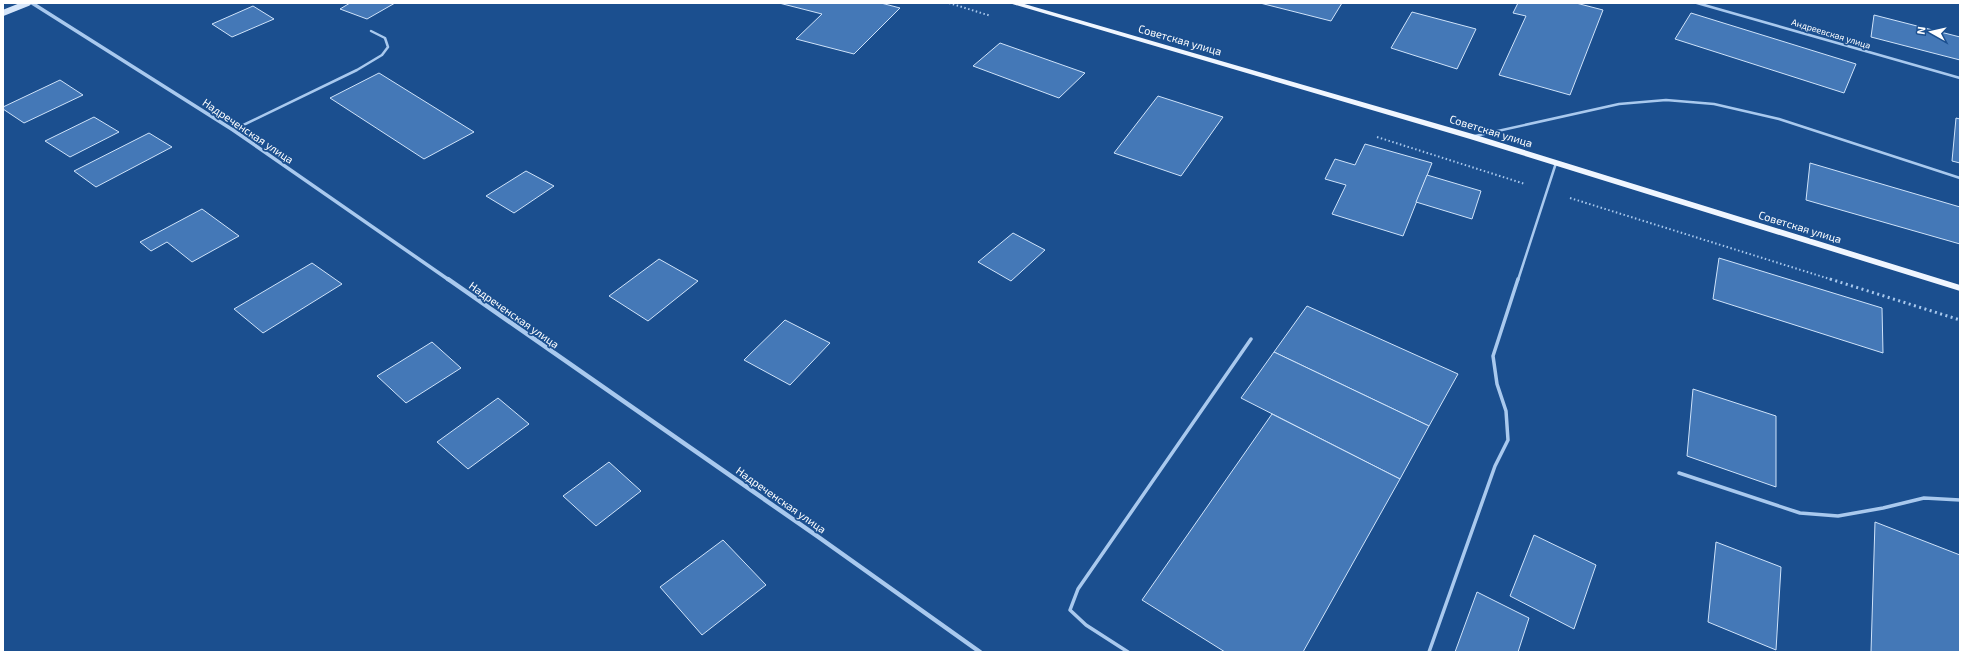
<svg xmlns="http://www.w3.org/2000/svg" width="1963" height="655" font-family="'Exo 2',sans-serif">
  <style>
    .building { fill: #4478b7; stroke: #cfe3fa }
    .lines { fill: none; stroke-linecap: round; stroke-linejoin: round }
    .path-far1 { stroke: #a9c9ee; stroke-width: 2; stroke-dasharray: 1.5 2.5; stroke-linecap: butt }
    .path { stroke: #a9c9ee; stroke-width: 3; stroke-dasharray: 2 3.5; stroke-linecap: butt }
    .service-far1 { stroke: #a9c9ee; stroke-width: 2.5 }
    .service { stroke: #a9c9ee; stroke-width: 3.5 }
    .minor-far1 { stroke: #a9c9ee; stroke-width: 3.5 }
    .minor { stroke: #a9c9ee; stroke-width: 4.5 }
    .secondary { stroke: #d6e6fa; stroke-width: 6 }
    .primary { fill: #f0f6ff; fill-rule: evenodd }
    .labels { text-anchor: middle; stroke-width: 3.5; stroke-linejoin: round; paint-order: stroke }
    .far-street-label { font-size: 9px; fill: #fff; stroke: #1b4f8f }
    .street-label { font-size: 11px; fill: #fff; stroke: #1b4f8f }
  </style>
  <rect width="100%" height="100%" fill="#1b4f8f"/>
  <!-- building -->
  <g class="building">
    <path d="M 350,3 L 395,3 L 367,19 L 340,9 Z"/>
    <path d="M 779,3 L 881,3 L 900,8 L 854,54 L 796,39 L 822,14 Z"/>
    <path d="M 1260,3 L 1342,3 L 1331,21 Z"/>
    <path d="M 1518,3 L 1576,3 L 1603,10 L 1570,95 L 1499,75 L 1526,16 L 1513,13 Z"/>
    <path d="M 253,6 L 274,19 L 232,37 L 212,24 Z"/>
    <path d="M 1412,12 L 1476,29 L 1457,69 L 1391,48 Z"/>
    <path d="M 1691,13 L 1856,64 L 1844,93 L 1675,39 Z"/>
    <path d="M 1874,15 L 1960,37 L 1960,60 L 1871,37 Z"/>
    <path d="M 1000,43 L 1085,73 L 1059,98 L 973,66 Z"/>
    <path d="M 379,73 L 474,132 L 424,159 L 330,98 Z"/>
    <path d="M 60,80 L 83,95 L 24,123 L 3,109 L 3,107 Z"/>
    <path d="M 1158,96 L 1223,117 L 1181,176 L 1114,153 Z"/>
    <path d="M 94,117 L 119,132 L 70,157 L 45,141 Z"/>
    <path d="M 1956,118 L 1960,119 L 1960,163 L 1952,161 Z"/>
    <path d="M 149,133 L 172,147 L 96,187 L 74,171 Z"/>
    <path d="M 1365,144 L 1432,163 L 1403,236 L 1332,214 L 1346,185 L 1325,179 L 1335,159 L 1355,165 Z"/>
    <path d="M 1810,163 L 1960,207 L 1960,244 L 1806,200 Z"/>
    <path d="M 526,171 L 554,186 L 514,213 L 486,196 Z"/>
    <path d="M 1427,175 L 1481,191 L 1472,219 L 1416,202 Z"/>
    <path d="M 202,209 L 239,236 L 192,262 L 167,242 L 151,251 L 140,242 Z"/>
    <path d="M 1013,233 L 1045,250 L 1011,281 L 978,262 Z"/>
    <path d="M 1719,258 L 1882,308 L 1883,353 L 1713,299 Z"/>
    <path d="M 659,259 L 698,281 L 648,321 L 609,296 Z"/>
    <path d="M 312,263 L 342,284 L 263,333 L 234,309 Z"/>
    <path d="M 1307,306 L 1458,374 L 1429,426 L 1274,352 Z"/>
    <path d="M 785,320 L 830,343 L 790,385 L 744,360 Z"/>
    <path d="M 432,342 L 461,368 L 406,403 L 377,376 Z"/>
    <path d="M 1274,352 L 1429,426 L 1400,479 L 1241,398 Z"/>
    <path d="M 1693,389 L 1776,416 L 1776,487 L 1687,456 Z"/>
    <path d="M 498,398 L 529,424 L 468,469 L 437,442 Z"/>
    <path d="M 1272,414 L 1400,479 L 1303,652 L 1225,652 L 1142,600 Z"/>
    <path d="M 609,462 L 641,491 L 596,526 L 563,496 Z"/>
    <path d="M 1875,522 L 1960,555 L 1960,652 L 1871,652 Z"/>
    <path d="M 1534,535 L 1596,565 L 1574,629 L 1510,596 Z"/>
    <path d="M 723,540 L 766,585 L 702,635 L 660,587 Z"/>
    <path d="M 1716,542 L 1781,567 L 1776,650 L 1708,622 Z"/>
    <path d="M 1477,592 L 1529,618 L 1518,652 L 1455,652 Z"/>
  </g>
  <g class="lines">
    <!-- path-far1 -->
    <g class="path-far1">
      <path d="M 949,3 L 991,16"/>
      <path d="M 1377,137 L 1525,184"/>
      <path d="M 1570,198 L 1833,280"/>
    </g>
    <!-- path -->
    <path class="path" d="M 1830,279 L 1960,320"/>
    <!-- service-far1 -->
    <g class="service-far1">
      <path d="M 1697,3 L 1960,78"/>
      <path d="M 233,130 L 357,70 L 382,55 L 388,47 L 385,38 L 371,31"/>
      <path d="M 1475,136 L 1619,104 L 1666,100 L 1714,104 L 1779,119 L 1960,178"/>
      <path d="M 1518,280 L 1556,163"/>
    </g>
    <!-- service -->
    <g class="service">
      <path d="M 1679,473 L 1800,513 L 1838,516 L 1883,508 L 1924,498 L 1960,500"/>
      <path d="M 1128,652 L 1086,625 L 1070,610 L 1078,589 L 1251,339"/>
      <path d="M 1429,652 L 1495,466 L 1508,440 L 1506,411 L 1497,384 L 1493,356 L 1518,279"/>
    </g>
    <!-- minor-far1 -->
    <path class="minor-far1" d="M 32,3 L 233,130 L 449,280"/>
    <!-- minor -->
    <path class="minor" d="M 448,279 L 817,536 L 980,652"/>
    <!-- secondary -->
    <path class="secondary" d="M 3,13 L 28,3"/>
    <!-- primary -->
    <path class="primary" d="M 1009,3 L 1021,3 L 1476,135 L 1960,285 L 1960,291 L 1470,139 Z"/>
  </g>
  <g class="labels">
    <!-- far-street labels -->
    <g class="far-street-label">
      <text transform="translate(1831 34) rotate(17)" y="3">Андреевская улица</text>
    </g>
    <!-- street labels -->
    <g class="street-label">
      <text transform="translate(1180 40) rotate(16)" y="4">Советская улица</text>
      <text transform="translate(248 131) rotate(34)" y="4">Надреченская улица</text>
      <text transform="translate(1491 131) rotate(17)" y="4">Советская улица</text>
      <text transform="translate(1800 227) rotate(17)" y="4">Советская улица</text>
      <text transform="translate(514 315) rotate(35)" y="4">Надреченская улица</text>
      <text transform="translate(781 500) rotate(35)" y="4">Надреченская улица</text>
    </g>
  </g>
  <!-- border -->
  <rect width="1963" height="655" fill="none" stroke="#ffffff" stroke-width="8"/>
  <!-- north arrow -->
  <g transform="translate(1931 32) rotate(278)" stroke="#1b4f8f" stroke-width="3" paint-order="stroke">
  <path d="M0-3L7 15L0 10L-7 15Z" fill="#ffffff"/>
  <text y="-6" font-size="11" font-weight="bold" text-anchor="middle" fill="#ffffff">N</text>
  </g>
</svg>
